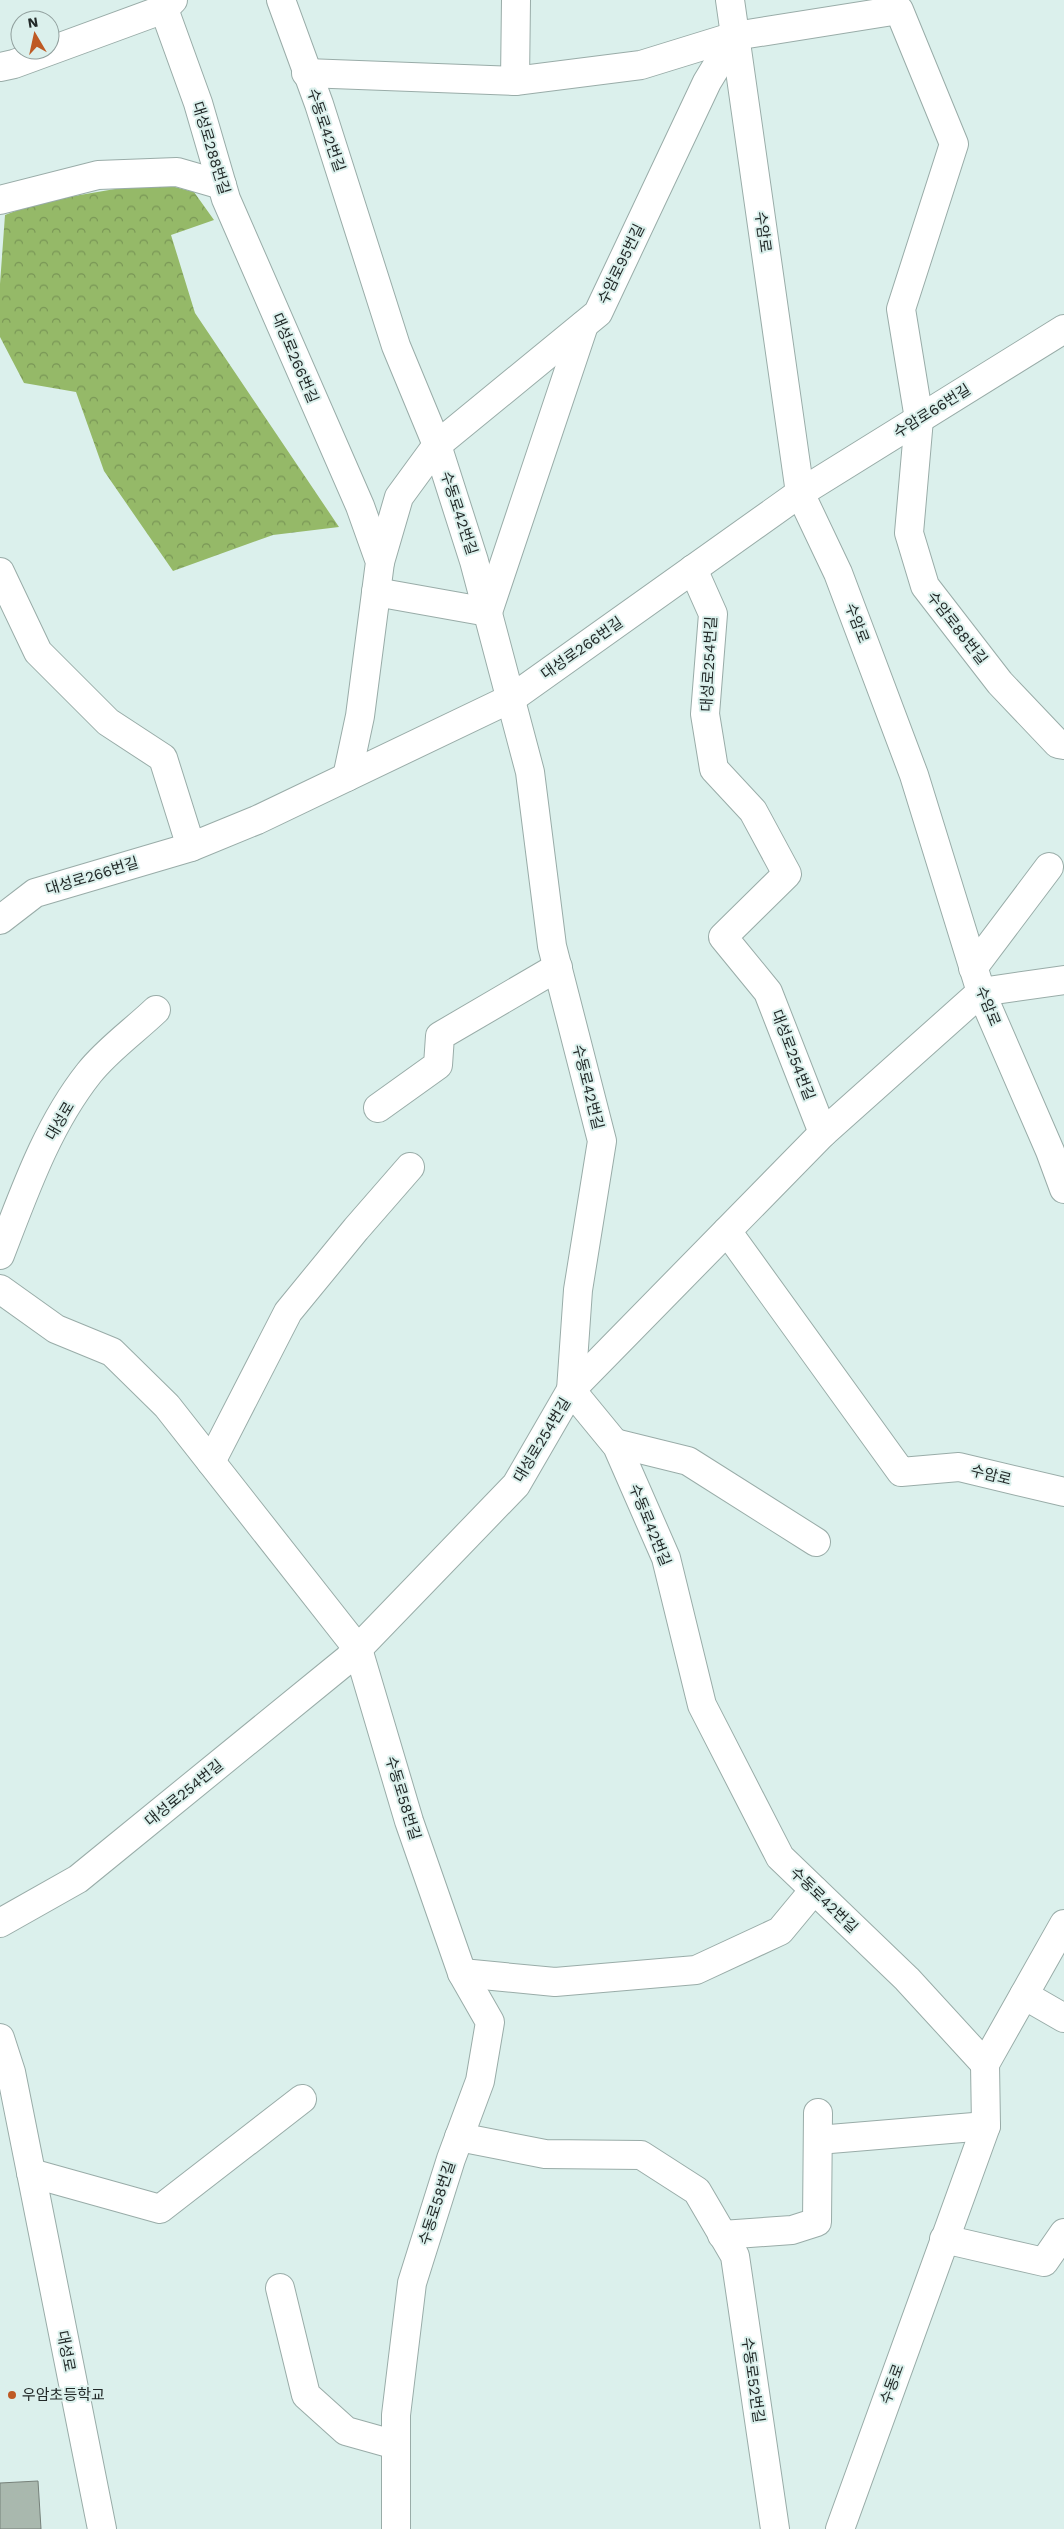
<svg xmlns="http://www.w3.org/2000/svg" width="1064" height="2529" font-family="'Work Sans','Noto Sans KR',sans-serif">
  <style>
    .forest { fill: url(#forest-crowns) }
    .building { fill: #a9b8ae; stroke: #76817a }
    .lines { fill: none; stroke-linecap: round; stroke-linejoin: round }
    .minor-casing { stroke: #99aca8; stroke-width: 30 }
    .minor { stroke: #fff; stroke-width: 28 }
    .poi-dot { fill: #be5a24; stroke: #dbf0ec; stroke-width: 2 }
    .labels { text-anchor: middle; stroke-width: 4; stroke-linejoin: round; paint-order: stroke }
    .street-label { font-size: 15px; fill: #222928; stroke: #dbf0ec }
    .poi-label { font-size: 15px; fill: #222928; stroke: #dbf0ec; text-anchor: start }
  </style>
  <defs>
    <pattern id="forest-crowns" width="20" height="18" patternUnits="userSpaceOnUse" patternTransform="scale(1.25)"><rect width="20" height="18" fill="#95b968"/><path d="M2 6a3 3 0 1 1 6 0M12 15a3 3 0 1 1 6 0" fill="none" stroke="#799656"/></pattern>
  </defs>
  <rect width="100%" height="100%" fill="#dbf0ec"/>
  <!-- forest -->
  <path class="forest" d="M 156,182 L 194,192 L 214,220 L 171,235 L 195,313 L 339,527 L 273,535 L 173,571 L 104,471 L 76,392 L 24,383 L 0,337 L 0,284 L 5,215 L 39,202 Z"/>
  <!-- building -->
  <path class="building" d="M 38,2481 L 41,2529 L 0,2529 L 0,2483 Z"/>
  <g class="lines">
    <defs>
      <g id="minor">
        <path d="M 281,0 L 319,104 L 396,346 L 437,445 L 474,561 L 530,772 L 552,946 L 602,1141 L 578,1290 L 571,1390 L 617,1446 L 666,1558 L 702,1705 L 780,1857 L 907,1979 L 985,2064"/>
        <path d="M 730,0 L 800,493 L 838,573 L 914,775 L 981,992 L 1050,1151 L 1064,1189"/>
        <path d="M 164,9 L 198,103 L 226,199 L 360,506 L 380,562 L 360,716 L 347,777"/>
        <path d="M 0,67 L 14,64 L 164,9 L 173,0"/>
        <path d="M 306,73 L 515,81 L 641,65 L 735,36 L 899,10 L 954,144 L 901,309 L 919,419 L 909,533 L 925,586 L 1000,683 L 1058,744 L 1064,745"/>
        <path d="M 515,81 L 516,0"/>
        <path d="M 0,200 L 98,175 L 177,172 L 222,185"/>
        <path d="M 380,562 L 399,497 L 437,445 L 598,313 L 707,82 L 735,36"/>
        <path d="M 693,569 L 713,614 L 705,714 L 714,769 L 753,811 L 787,874 L 723,937 L 768,992 L 823,1133"/>
        <path d="M 0,572 L 38,652 L 108,722 L 163,758 L 191,847"/>
        <path d="M 376,592 L 488,612 L 584,325"/>
        <path d="M 0,920 L 35,893 L 191,847 L 257,820 L 512,698 L 800,493 L 1064,329"/>
        <path d="M 973,968 L 1049,867"/>
        <path d="M 378,1108 L 438,1065 L 440,1036 L 558,967"/>
        <path d="M 727,1231 L 901,1472 L 959,1467 L 1064,1492"/>
        <path d="M 0,1255 C 24,1193 47,1126 89,1073 C 107,1050 134,1031 156,1010"/>
        <path d="M 0,1289 L 56,1329 L 112,1352 L 167,1406 L 358,1649 L 409,1821 L 462,1973 L 490,2022 L 480,2081 L 451,2159 L 412,2283 L 396,2415 L 396,2529"/>
        <path d="M 615,1443 L 688,1461 L 816,1542"/>
        <path d="M 211,1462 L 288,1312 L 356,1229 L 410,1167"/>
        <path d="M 0,1923 L 78,1879 L 348,1659 L 516,1485 L 571,1390 L 823,1133 L 981,992 L 1064,980"/>
        <path d="M 462,1973 L 555,1982 L 696,1970 L 780,1931 L 814,1890"/>
        <path d="M 1024,1995 L 1064,2018"/>
        <path d="M 0,2038 L 11,2072 L 102,2529"/>
        <path d="M 459,2137 L 545,2154 L 641,2155 L 697,2191 L 735,2256 L 775,2529"/>
        <path d="M 818,2140 L 986,2126"/>
        <path d="M 31,2173 L 160,2209 L 302,2099"/>
        <path d="M 722,2235 L 792,2230 L 817,2222 L 818,2113"/>
        <path d="M 944,2239 L 1044,2262 L 1064,2233"/>
        <path d="M 280,2288 L 306,2395 L 346,2431 L 396,2445"/>
        <path d="M 840,2529 L 986,2126 L 985,2064 L 1064,1924"/>
      </g>
    </defs>
    <!-- minor casing -->
    <use href="#minor" class="minor-casing"/>
    <!-- minor -->
    <use href="#minor" class="minor"/>
  </g>
  <!-- markers -->
  <circle class="poi-dot" cx="12" cy="2395" r="5"/>
  <g class="labels">
    <!-- street labels -->
    <g class="street-label">
      <text transform="translate(326 130) rotate(71)" y="5">수동로42번길</text>
      <text transform="translate(211 148) rotate(73)" y="5">대성로288번길</text>
      <text transform="translate(763 232) rotate(82)" y="5">수암로</text>
      <text transform="translate(621 264) rotate(-64)" y="5">수암로95번길</text>
      <text transform="translate(295 358) rotate(67)" y="5">대성로266번길</text>
      <text transform="translate(932 411) rotate(-32)" y="5">수암로66번길</text>
      <text transform="translate(459 513) rotate(72)" y="5">수동로42번길</text>
      <text transform="translate(857 623) rotate(69)" y="5">수암로</text>
      <text transform="translate(957 628) rotate(52)" y="5">수암로88번길</text>
      <text transform="translate(582 648) rotate(-35)" y="5">대성로266번길</text>
      <text transform="translate(709 664) rotate(-87)" y="5">대성로254번길</text>
      <text transform="translate(92 876) rotate(-17)" y="5">대성로266번길</text>
      <text transform="translate(988 1006) rotate(68)" y="5">수암로</text>
      <text transform="translate(793 1055) rotate(69)" y="5">대성로254번길</text>
      <text transform="translate(588 1087) rotate(76)" y="5">수동로42번길</text>
      <text transform="translate(60 1121) rotate(-60)" y="5">대성로</text>
      <text transform="translate(542 1440) rotate(-59)" y="5">대성로254번길</text>
      <text transform="translate(991 1475) rotate(14)" y="5">수암로</text>
      <text transform="translate(650 1525) rotate(68)" y="5">수동로42번길</text>
      <text transform="translate(184 1793) rotate(-39)" y="5">대성로254번길</text>
      <text transform="translate(403 1798) rotate(73)" y="5">수동로58번길</text>
      <text transform="translate(824 1900) rotate(44)" y="5">수동로42번길</text>
      <text transform="translate(437 2203) rotate(-72)" y="5">수동로58번길</text>
      <text transform="translate(66 2351) rotate(79)" y="5">대성로</text>
      <text transform="translate(753 2380) rotate(82)" y="5">수동로52번길</text>
      <text transform="translate(892 2384) rotate(-70)" y="5">수동로</text>
    </g>
    <!-- poi labels -->
    <g class="poi-label">
      <text x="22" y="2400">우암초등학교</text>
    </g>
  </g>
  <!-- north arrow -->
  <g transform="translate(35 35) rotate(351)"><circle r="24" fill="#dbf0ec" stroke="#91a09e"/>
  <path d="M0-4L9 19L0 12L-9 19Z" fill="#be5a24"/>
  <text y="-8" font-size="14" font-weight="bold" text-anchor="middle" fill="#222928">N</text>
  </g>
</svg>
